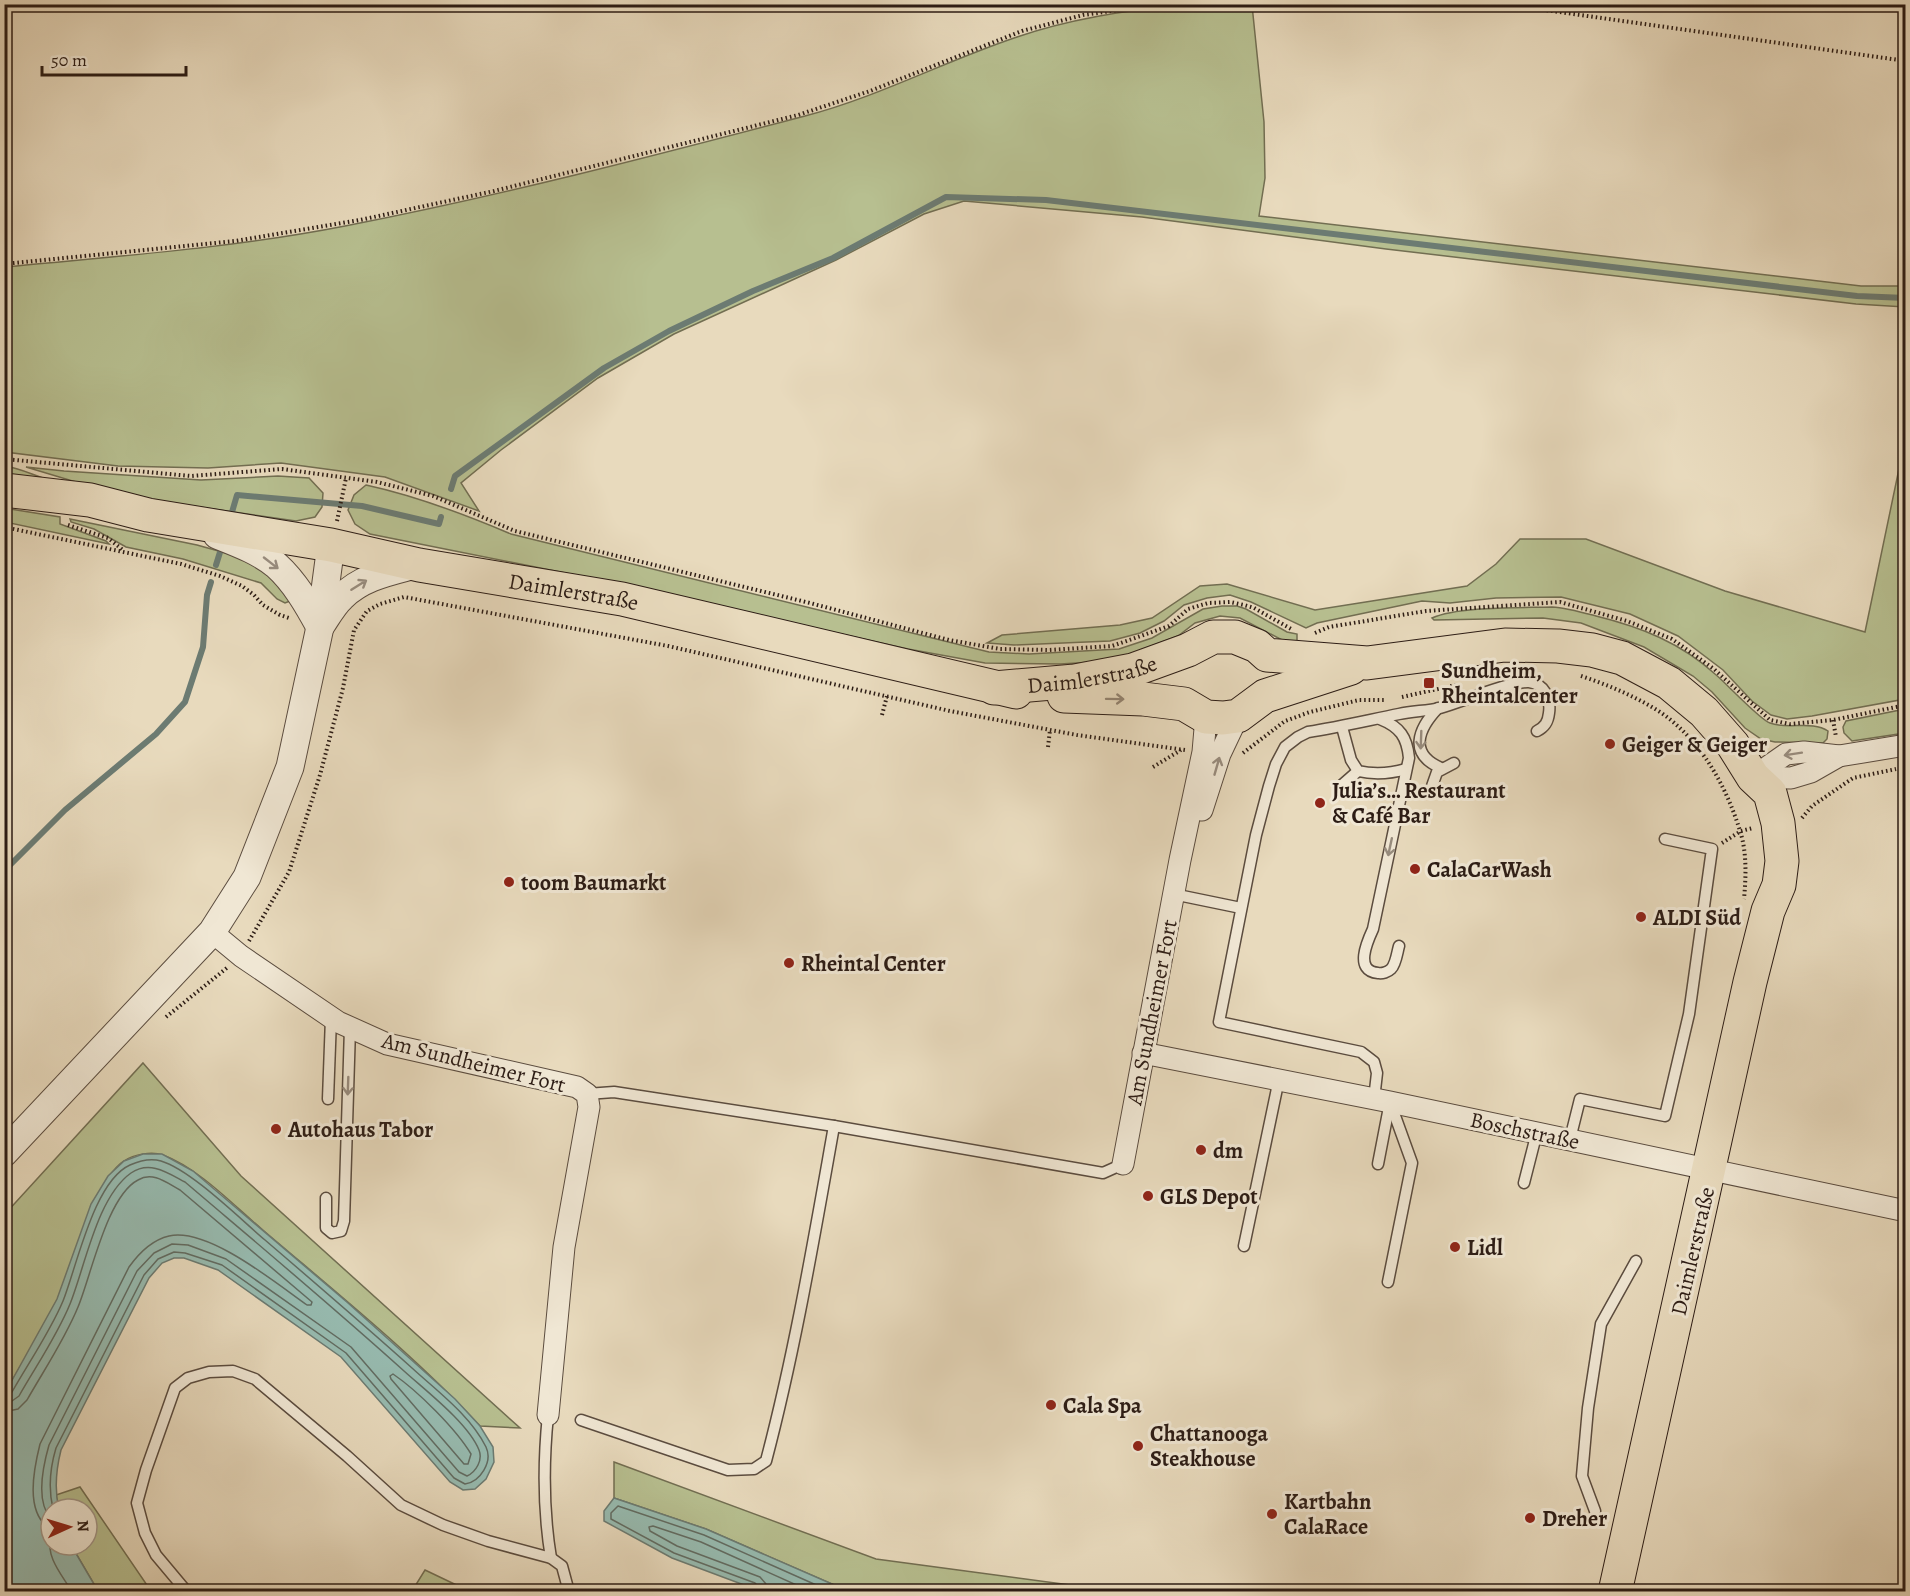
<svg xmlns="http://www.w3.org/2000/svg" width="1910" height="1596" font-family="Alegreya,serif">
  <style>
    .green { fill: #b7bf90; stroke: #726e52; stroke-width: 1.5 }
    .water { fill: #97bbb0; stroke: #6c7b72; stroke-width: 1.5 }
    .lines { fill: none; stroke-linecap: round; stroke-linejoin: round }
    .shore { stroke: #626c62; stroke-width: 1.5 }
    .stream { stroke: #6c7b72; stroke-width: 6 }
    .service-casing { stroke: #5b4c3f; stroke-width: 13 }
    .minor-casing { stroke: #5b4c3f; stroke-width: 23 }
    .tertiary-casing { stroke: #5b4c3f; stroke-width: 29 }
    .primary-casing { stroke: #2c1c15; stroke-width: 35 }
    .path { stroke: #2c1c15; stroke-width: 4; stroke-dasharray: 1.5 3; stroke-linecap: butt }
    .service { stroke: #f0e7d4; stroke-width: 10 }
    .minor { stroke: #f0e7d4; stroke-width: 21 }
    .tertiary { stroke: #f0e7d4; stroke-width: 27 }
    .primary { stroke: #e8dabd; stroke-width: 33 }
    .oneway { stroke: #988c7e }
    .oneway2 { stroke: #938471 }
    .poi-dot { fill: #8f2418; stroke: #f0e7d4; stroke-width: 2 }
    .labels { text-anchor: middle; stroke-width: 6; stroke-linejoin: round; paint-order: stroke }
    .street-label { font-size: 22px; fill: #2c1c15; stroke: #f0e7d4 }
    .poi-label { font-size: 22px; font-weight: bold; fill: #2c1c15; stroke: #f0e7d4; text-anchor: start }
  </style>
  <rect width="100%" height="100%" fill="#e8dabd"/>
  <filter id="stains"><feTurbulence type="fractalNoise" baseFrequency=".00333" numOctaves="4"/><feColorMatrix values="0 0 0 0 .2 0 0 0 0 .09 0 0 0 0 .02 0 0 0 .5 -.17"/></filter>
  <radialGradient id="worn" r=".72"><stop offset=".6" stop-color="#630" stop-opacity="0"/><stop offset="1" stop-color="#630" stop-opacity=".3"/></radialGradient>
  <!-- green -->
  <g class="green">
    <path d="M 1192,4 L 1252,5 L 1264,122 L 1265,178 L 1259,216 L 1861,286 L 1905,286 L 1905,307 L 1856,304 L 1386,249 L 1142,217 L 964,201 L 924,214 L 836,260 L 674,334 L 598,378 L 501,450 L 461,483 L 479,511 L 385,477 L 281,463 L 208,468 L 118,466 L 5,452 L 5,267 C 118,256 233,248 345,226 C 500,196 653,156 805,116 C 878,97 945,61 1017,37 C 1072,18 1133,9 1192,4 Z"/>
    <path d="M 1905,440 L 1905,699 L 1812,716 L 1787,719 L 1771,715 L 1752,701 L 1723,670 L 1678,636 L 1630,614 L 1561,597 L 1496,598 L 1450,603 L 1422,601 L 1317,623 L 1306,628 L 1251,602 L 1230,595 L 1207,598 L 1184,605 L 1164,621 L 1140,633 L 1110,641 L 1014,645 L 987,643 L 1002,635 L 1120,625 L 1152,618 L 1200,586 L 1227,584 L 1315,610 L 1467,586 L 1496,564 L 1520,539 L 1586,539 L 1725,591 L 1865,632 Z"/>
    <path d="M 5,466 C 21,468 39,478 56,482 L 5,479 Z"/>
    <path d="M 26,467 L 64,471 L 201,480 L 278,476 L 309,478 L 323,493 L 322,507 L 315,517 L 296,521 L 75,489 L 76,482 Z"/>
    <path d="M 366,485 C 417,496 464,514 511,534 L 989,652 L 1029,654 L 1119,649 L 1152,638 L 1203,609 L 1222,606 L 1237,606 L 1246,609 L 1287,632 L 1297,634 L 1297,642 L 1282,640 L 1240,618 L 1220,616 L 1195,623 L 1178,636 L 1111,661 L 1060,664 L 985,663 L 908,649 L 600,580 L 370,534 L 355,524 L 348,510 L 354,495 Z"/>
    <path d="M 4,508 L 60,517 L 60,524 L 106,541 L 109,544 L 5,522 Z"/>
    <path d="M 70,519 L 197,545 L 240,557 L 279,580 L 290,601 L 285,603 L 277,599 L 261,583 L 183,559 L 126,547 L 94,529 L 71,522 Z"/>
    <path d="M 1552,607 C 1567,608 1581,612 1596,616 C 1641,627 1681,643 1715,674 C 1726,683 1760,720 1770,723 C 1788,730 1812,720 1828,731 L 1827,739 L 1823,743 L 1775,742 L 1761,739 L 1745,728 L 1712,692 L 1693,676 L 1644,647 L 1581,623 L 1543,618 L 1434,620 L 1432,618 C 1458,606 1521,608 1552,607 Z"/>
    <path d="M 1905,709 L 1905,733 L 1852,741 L 1844,733 L 1843,727 L 1846,721 Z"/>
    <path d="M 143,1063 L 241,1176 L 520,1428 L 480,1426 C 414,1355 338,1294 264,1231 C 234,1206 200,1169 163,1155 C 152,1151 134,1154 124,1161 C 95,1180 71,1265 58,1298 C 44,1331 22,1362 5,1393 L 5,1214 Z"/>
    <path d="M 614,1462 L 876,1559 L 1115,1591 L 848,1591 L 706,1529 L 614,1498 Z"/>
    <path d="M 80,1487 L 151,1591 L 98,1591 L 71,1545 L 87,1545 L 87,1509 L 59,1509 L 56,1495 Z"/>
    <path d="M 425,1570 L 469,1591 L 412,1591 Z"/>
  </g>
  <!-- water -->
  <g class="water">
    <path d="M 143,1154 L 162,1154 L 193,1171 L 348,1303 L 455,1399 L 480,1426 L 493,1447 L 494,1462 L 486,1479 L 475,1489 L 463,1490 L 450,1482 L 341,1357 L 218,1270 L 184,1258 L 174,1258 L 162,1263 L 149,1278 L 61,1450 C 56,1470 54,1489 59,1509 L 51,1509 L 51,1545 L 71,1545 L 98,1591 L 5,1591 L 5,1393 L 57,1299 L 91,1204 L 108,1176 L 124,1161 Z"/>
    <path d="M 614,1498 L 706,1529 L 848,1591 L 760,1591 L 672,1558 L 604,1521 L 604,1511 Z"/>
  </g>
  <g class="lines">
    <!-- shore -->
    <g class="shore">
      <path d="M 393,1374 C 418,1391 456,1429 471,1454 L 468,1464 L 464,1464 L 391,1379 L 390,1376 Z"/>
      <path d="M 4,1395 L 12,1392 C 29,1362 50,1332 63,1301 C 77,1266 94,1181 130,1165 C 139,1161 151,1158 161,1161 C 191,1170 239,1218 265,1240 C 314,1282 363,1324 412,1368 C 437,1391 470,1415 486,1447 C 493,1462 480,1482 465,1484 L 454,1478 L 346,1353 L 222,1265 L 185,1253 L 174,1252 L 158,1259 L 144,1275 L 56,1448 C 50,1468 48,1488 53,1509"/>
      <path d="M 4,1403 L 12,1401 L 19,1396 C 36,1366 57,1336 70,1304 C 85,1267 97,1197 131,1173 C 150,1160 168,1173 185,1182 C 259,1245 332,1306 404,1371 C 426,1391 468,1423 479,1450 C 483,1460 476,1472 467,1476 L 459,1472 L 351,1347 L 226,1259 L 188,1245 L 172,1244 L 154,1253 L 137,1271 L 49,1445 C 43,1466 35,1501 51,1519"/>
      <path d="M 4,1412 L 18,1409 L 27,1400 C 44,1370 65,1339 78,1307 C 91,1276 107,1196 138,1180 C 153,1171 167,1183 180,1190 L 312,1302 L 311,1305 L 307,1305 C 277,1284 208,1227 169,1236 C 152,1240 139,1253 129,1267 L 40,1444 C 34,1468 24,1514 51,1529"/>
      <path d="M 51,1537 C 45,1557 63,1576 72,1592"/>
      <path d="M 759,1592 L 759,1587 L 755,1583 L 674,1553 L 611,1519 L 611,1513 L 618,1506 L 704,1535 L 832,1592"/>
      <path d="M 767,1592 L 766,1584 L 760,1577 L 677,1546 L 650,1531 L 649,1527 L 653,1526 L 701,1542 L 812,1592"/>
    </g>
    <!-- stream -->
    <g class="stream">
      <path d="M 451,489 L 455,476 L 604,368 L 669,331 L 753,291 L 833,258 L 946,197 L 1046,200 L 1857,296 L 1906,298"/>
      <path d="M 230,519 L 237,495 L 362,506 L 439,524 L 441,517"/>
      <path d="M 216,565 L 221,549"/>
      <path d="M 4,871 L 65,810 L 156,734 L 185,702 L 203,647 L 207,595 L 211,582"/>
    </g>
    <defs>
      <g id="service">
        <path d="M 1438,708 C 1418,729 1408,754 1441,768"/>
        <path d="M 1380,719 C 1400,727 1407,737 1409,758 L 1373,929 C 1367,942 1354,971 1378,973 C 1382,974 1388,972 1391,969 C 1396,964 1397,953 1399,946"/>
        <path d="M 1342,727 L 1351,760 L 1358,771 C 1375,775 1389,774 1406,769"/>
        <path d="M 1342,785 L 1358,771"/>
        <path d="M 1430,792 L 1437,772 L 1454,763"/>
        <path d="M 1173,894 L 1241,908"/>
        <path d="M 587,1094 L 614,1092 L 834,1126 L 1103,1173 L 1123,1164"/>
        <path d="M 328,1099 L 331,1018"/>
        <path d="M 1374,1099 L 1377,1073 L 1374,1062 L 1361,1052 L 1219,1022 L 1256,835 L 1269,786 L 1276,764 L 1285,747 L 1298,737 L 1308,732 C 1339,727 1369,720 1399,714 C 1413,711 1427,711 1440,708 C 1461,702 1511,681 1529,682 C 1545,684 1551,699 1549,713 C 1548,722 1545,727 1537,731"/>
        <path d="M 1570,1139 L 1580,1099 L 1665,1116 L 1689,1014 L 1712,849 L 1665,839"/>
        <path d="M 1378,1164 L 1390,1102"/>
        <path d="M 1524,1183 L 1537,1132"/>
        <path d="M 326,1198 L 326,1228 L 332,1233 L 341,1231 L 344,1221 L 350,1028"/>
        <path d="M 1244,1246 L 1279,1079"/>
        <path d="M 1388,1282 L 1412,1163 L 1390,1102"/>
        <path d="M 548,1415 C 543,1464 543,1510 551,1558"/>
        <path d="M 581,1420 L 728,1470 L 754,1469 L 766,1461 C 795,1351 814,1238 834,1126"/>
        <path d="M 1595,1511 L 1582,1476 L 1588,1408 L 1601,1324 L 1636,1261"/>
        <path d="M 187,1592 L 156,1555 L 145,1533 L 137,1503 L 146,1470 L 175,1388 L 188,1378 L 209,1372 L 233,1371 L 255,1379 L 347,1456 L 401,1505 L 443,1525 L 488,1541 L 551,1558 L 562,1566 L 569,1592"/>
      </g>
      <g id="minor">
        <path d="M 1753,777 L 1786,754 L 1804,752 L 1839,756 L 1906,745"/>
        <path d="M 1753,777 L 1791,778 L 1811,772 L 1839,756"/>
        <path d="M 1202,810 L 1220,754 L 1238,716"/>
        <path d="M 212,932 L 241,956 L 338,1022 L 387,1044 L 577,1087 L 587,1094 L 589,1107 L 564,1247 L 548,1415"/>
        <path d="M 1143,1053 L 1390,1102 L 1906,1211"/>
        <path d="M 1123,1164 L 1180,860 L 1203,752 L 1206,717"/>
      </g>
      <g id="tertiary">
        <path d="M 217,535 C 237,543 259,551 276,565 C 295,582 308,605 320,627"/>
        <path d="M 322,624 C 328,615 334,604 342,597 C 362,577 389,572 415,565"/>
        <path d="M 4,1153 L 212,932 L 247,877 L 290,767 L 320,627 L 331,545"/>
      </g>
      <g id="primary">
        <path id="s1" d="M 4,490 L 90,500 L 148,515 L 331,545 L 419,565 L 622,599 L 1016,692"/>
        <path id="s2" d="M 994,688 L 1075,681 L 1133,670 L 1188,650 L 1213,637 L 1235,637 L 1257,646 L 1267,655 L 1367,663 L 1505,645 L 1558,646 L 1592,650 L 1622,658 L 1669,683 L 1704,712 L 1733,745 L 1753,777 L 1770,793 L 1778,823 L 1782,861 L 1779,885 L 1768,911 L 1750,982 L 1615,1592"/>
        <path d="M 1064,696 L 1143,699 L 1184,704 L 1206,717 L 1223,718 L 1238,716 L 1265,696 L 1351,668"/>
      </g>
    </defs>
    <!-- service casing -->
    <use href="#service" class="service-casing"/>
    <!-- minor casing -->
    <use href="#minor" class="minor-casing"/>
    <!-- tertiary casing -->
    <use href="#tertiary" class="tertiary-casing"/>
    <!-- primary casing -->
    <use href="#primary" class="primary-casing"/>
    <!-- path -->
    <g class="path">
      <path d="M 1484,4 L 1545,10 L 1906,61"/>
      <path d="M 4,264 L 235,241 L 360,220 L 494,191 L 798,115 L 870,91 L 1022,31 L 1083,15 L 1161,4"/>
      <path d="M 4,459 L 191,476 L 282,469 L 377,482 L 433,496 L 515,531 L 810,603 L 949,640 L 1000,649 L 1049,650 L 1112,646 L 1169,626 L 1188,609 L 1208,603 L 1230,602 L 1244,605 L 1254,608 L 1293,630"/>
      <path d="M 337,521 L 346,478"/>
      <path d="M 68,525 L 108,538 L 123,550"/>
      <path d="M 4,527 L 181,564 L 220,576 L 242,586 L 254,595 L 263,605 L 280,615 L 289,618"/>
      <path d="M 1315,633 L 1329,627 L 1426,611 L 1560,602 L 1627,621 L 1672,639 L 1714,669 L 1770,720 L 1790,724 L 1833,720 L 1906,705"/>
      <path d="M 1581,676 C 1608,685 1635,696 1660,712 C 1700,739 1726,785 1740,831 C 1747,852 1746,877 1744,899"/>
      <path d="M 1402,697 L 1456,685"/>
      <path d="M 882,715 L 887,696"/>
      <path d="M 1833,720 L 1836,737"/>
      <path d="M 1048,747 L 1050,730"/>
      <path d="M 1243,753 L 1285,721 L 1310,712 L 1359,700 L 1386,700"/>
      <path d="M 1153,767 L 1181,750"/>
      <path d="M 1802,818 L 1812,806 L 1853,778 L 1896,769"/>
      <path d="M 1722,843 L 1741,831 L 1753,828"/>
      <path d="M 249,941 L 289,872 L 320,775 L 343,688 L 354,630 L 367,611 L 380,604 L 404,597 L 668,646 L 950,711 L 1077,735 L 1185,750"/>
      <path d="M 166,1017 L 228,967"/>
    </g>
    <!-- service -->
    <use href="#service" class="service"/>
    <!-- minor -->
    <use href="#minor" class="minor"/>
    <!-- tertiary -->
    <use href="#tertiary" class="tertiary"/>
    <!-- primary -->
    <use href="#primary" class="primary"/>
  </g>
  <!-- one-way arrows -->
  <defs><path id="oneway-shaft" d="M-6 0H5M1.5-3L5.5 0L1.5 3" fill="none" stroke-width="1.6" stroke-linecap="round" stroke-linejoin="round" transform="scale(1.5)"/></defs>
  <g class="oneway">
    <use href="#oneway-shaft" transform="translate(271 563) rotate(38)"/>
    <use href="#oneway-shaft" transform="translate(359 585) rotate(-32)"/>
    <use href="#oneway-shaft" transform="translate(1421 740) rotate(92)"/>
    <use href="#oneway-shaft" transform="translate(1793 754) rotate(171)"/>
    <use href="#oneway-shaft" transform="translate(1217 766) rotate(-74)"/>
    <use href="#oneway-shaft" transform="translate(1390 847) rotate(102)"/>
    <use href="#oneway-shaft" transform="translate(348 1086) rotate(92)"/>
  </g>
  <use class="oneway2" href="#oneway-shaft" transform="translate(1115 699) rotate(1)"/>
  <!-- markers -->
  <g class="poi-dot">
    <rect x="1423" y="677" width="12" height="12" rx="3"/>
    <circle cx="1610" cy="744" r="6"/>
    <circle cx="1320" cy="803" r="6"/>
    <circle cx="1415" cy="869" r="6"/>
    <circle cx="509" cy="882" r="6"/>
    <circle cx="1641" cy="917" r="6"/>
    <circle cx="789" cy="963" r="6"/>
    <circle cx="276" cy="1129" r="6"/>
    <circle cx="1201" cy="1150" r="6"/>
    <circle cx="1148" cy="1196" r="6"/>
    <circle cx="1455" cy="1247" r="6"/>
    <circle cx="1051" cy="1405" r="6"/>
    <circle cx="1138" cy="1446" r="6"/>
    <circle cx="1272" cy="1514" r="6"/>
    <circle cx="1530" cy="1518" r="6"/>
  </g>
  <g class="labels">
    <!-- street labels -->
    <g class="street-label">
      <text dy="8" stroke="none"><textPath href="#s1" startOffset="579">Daimlerstraße</textPath></text>
      <text dy="8" stroke="none"><textPath href="#s2" startOffset="99">Daimlerstraße</textPath></text>
      <text transform="translate(1151 1012) rotate(-79)" y="8">Am Sundheimer Fort</text>
      <text transform="translate(474 1062) rotate(14)" y="8">Am Sundheimer Fort</text>
      <text transform="translate(1525 1130) rotate(12)" y="8">Boschstraße</text>
      <text transform="translate(1692 1251) rotate(-77)" y="8">Daimlerstraße</text>
    </g>
    <!-- poi labels -->
    <g class="poi-label">
      <text x="1441" y="678">Sundheim,<tspan x="1441" dy="25">Rheintalcenter</tspan></text>
      <text x="1622" y="752">Geiger &amp; Geiger</text>
      <text x="1332" y="798">Julia’s… Restaurant<tspan x="1332" dy="25">&amp; Café Bar</tspan></text>
      <text x="1427" y="877">CalaCarWash</text>
      <text x="521" y="890">toom Baumarkt</text>
      <text x="1653" y="925">ALDI Süd</text>
      <text x="801" y="971">Rheintal Center</text>
      <text x="288" y="1137">Autohaus Tabor</text>
      <text x="1213" y="1158">dm</text>
      <text x="1160" y="1204">GLS Depot</text>
      <text x="1467" y="1255">Lidl</text>
      <text x="1063" y="1413">Cala Spa</text>
      <text x="1150" y="1441">Chattanooga<tspan x="1150" dy="25">Steakhouse</tspan></text>
      <text x="1284" y="1509">Kartbahn<tspan x="1284" dy="25">CalaRace</tspan></text>
      <text x="1542" y="1526">Dreher</text>
    </g>
  </g>
  <!-- margin -->
  <rect width="1910" height="1596" fill="none" stroke="#e8dabd" stroke-width="24"/>
  <rect x="6" y="6" width="1898" height="1584" fill="none" stroke="#2c1c15" stroke-width="3"/>
  <rect x="12" y="12" width="1886" height="1572" fill="none" stroke="#2c1c15" stroke-width="1.5"/>
  <!-- north arrow -->
  <g transform="translate(69 1527) rotate(86)"><circle r="28" fill="#f0e7d4" stroke="#a29688" stroke-width="1.5"/>
  <path d="M0-4.5L10 22L0 15L-10 22Z" fill="#8f2418"/>
  <text y="-9" font-size="16" font-weight="bold" text-anchor="middle" fill="#2c1c15">N</text>
  </g>
  <!-- scale -->
  <path d="M42 66v9h144v-9" fill="none" stroke="#2c1c15" stroke-width="3"/>
  <text x="51" y="66" font-size="18" fill="#2c1c15" stroke="#f0e7d4" stroke-width="4.5" paint-order="stroke">50 m</text>
  <rect width="100%" height="100%" filter="url(#stains)"/>
  <rect width="100%" height="100%" fill="url(#worn)"/>
</svg>
